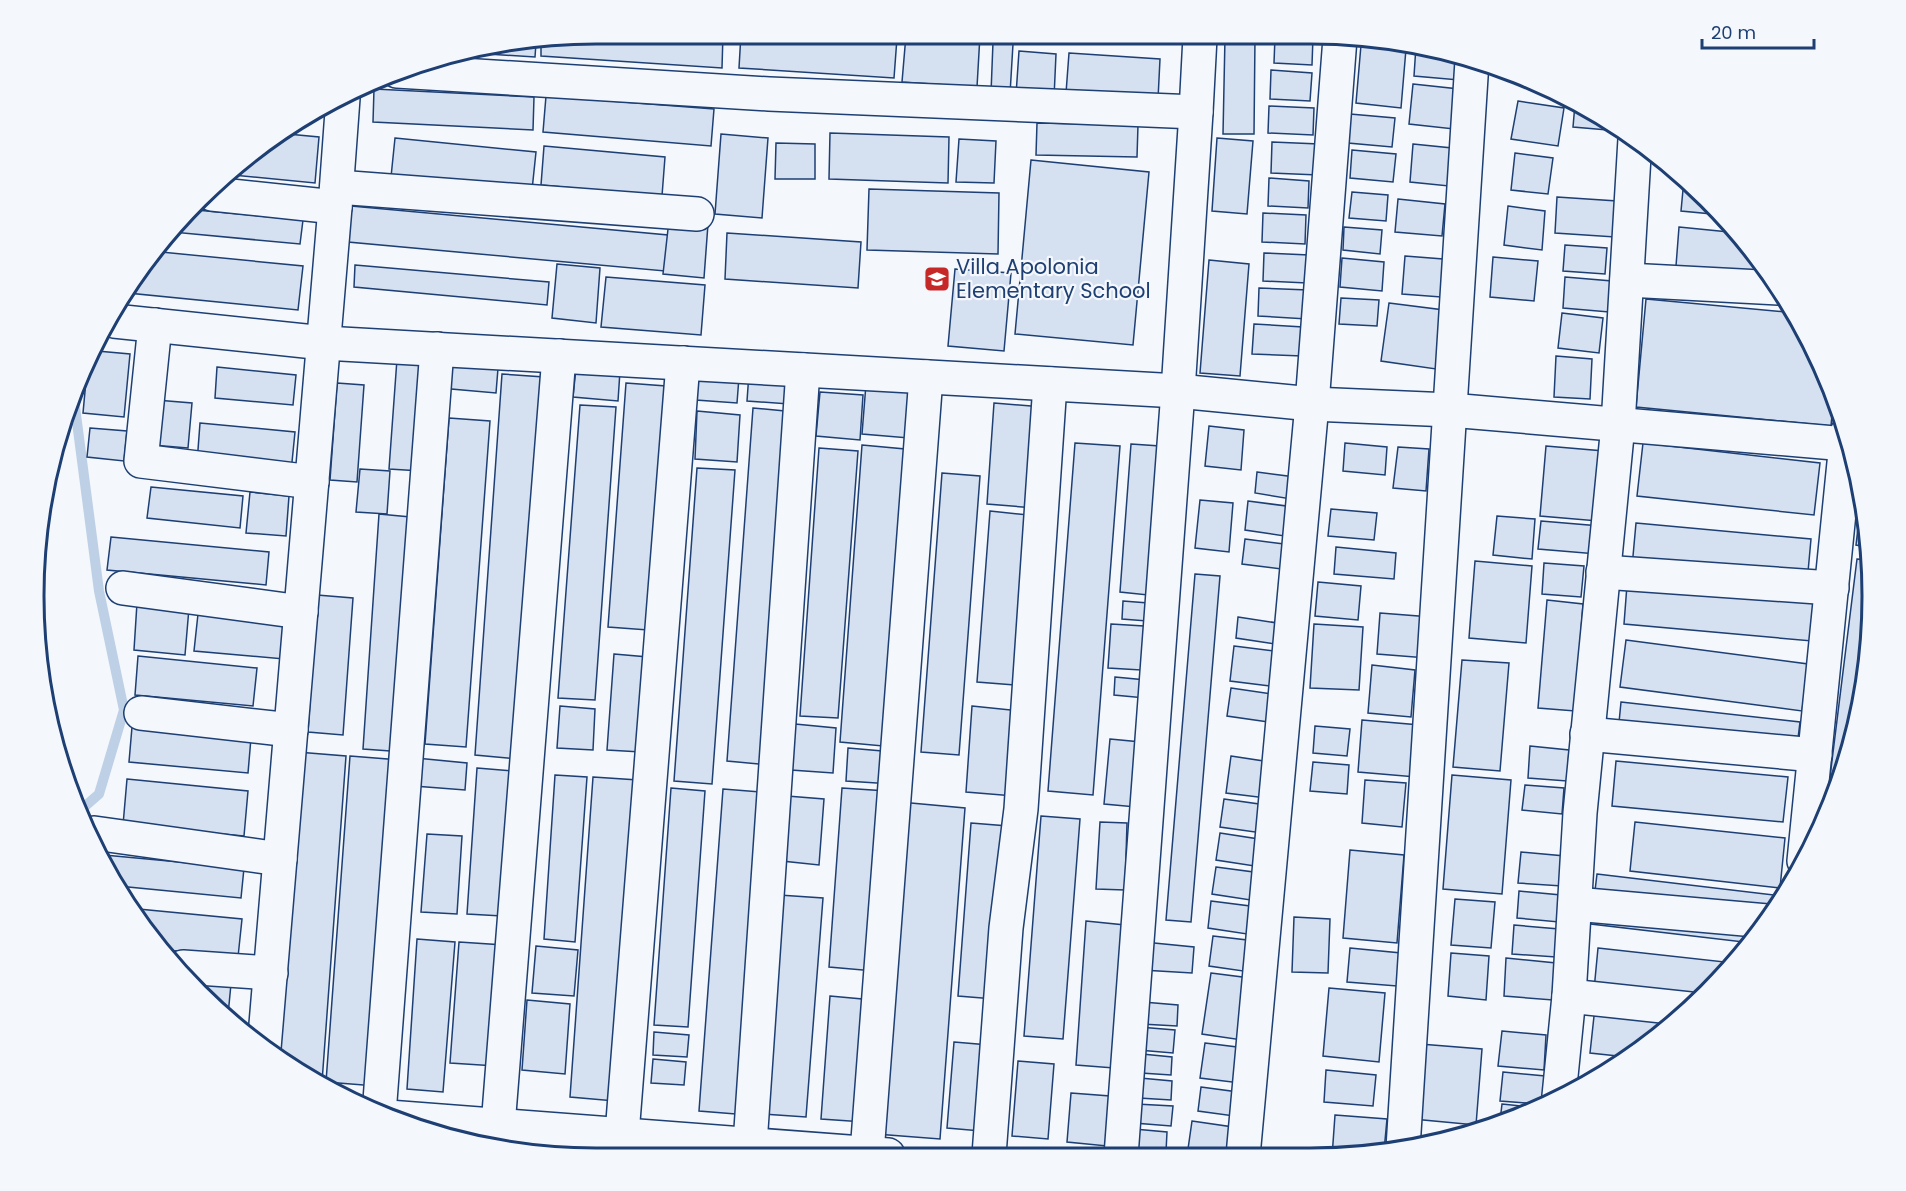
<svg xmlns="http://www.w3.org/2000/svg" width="1906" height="1191" font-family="Poppins,sans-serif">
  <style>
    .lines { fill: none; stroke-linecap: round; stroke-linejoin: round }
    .stream { stroke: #bed0e5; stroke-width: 10 }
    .building { fill: #d5e0f0; stroke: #1d3f73; stroke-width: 1.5 }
    .minor-casing { stroke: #1d3f73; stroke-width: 36 }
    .minor { stroke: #f4f7fb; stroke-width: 33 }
    .labels { text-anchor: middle; stroke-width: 4.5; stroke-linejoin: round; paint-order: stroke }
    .poi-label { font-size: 21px; fill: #1d3f73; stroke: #f4f7fb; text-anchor: start }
    .rim { fill: none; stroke: #1d3f73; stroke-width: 3 }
  </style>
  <rect width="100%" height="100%" fill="#f4f7fb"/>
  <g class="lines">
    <!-- stream -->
    <path class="stream" d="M 76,390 L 75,407 L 99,591 L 124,710 L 99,794 L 83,808"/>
  </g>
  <!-- building -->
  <g class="building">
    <path d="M 596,33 L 723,34 L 722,68 L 541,56 L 541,42 Z"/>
    <path d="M 741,34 L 840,34 L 897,38 L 894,78 L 739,68 Z"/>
    <path d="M 906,35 L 980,35 L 977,87 L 902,82 Z"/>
    <path d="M 1076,36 L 1187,37 L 1187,43 Z"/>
    <path d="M 1225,37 L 1255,37 L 1254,134 L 1223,134 Z"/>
    <path d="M 1275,37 L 1313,37 L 1312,65 L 1274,63 Z"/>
    <path d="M 993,42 L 1013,44 L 1010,94 L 991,93 Z"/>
    <path d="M 536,43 L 535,57 L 472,53 Z"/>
    <path d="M 1361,45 L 1406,49 L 1401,108 L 1356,103 Z"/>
    <path d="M 1416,46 L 1461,58 L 1459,80 L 1414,76 Z"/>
    <path d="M 1019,51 L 1056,54 L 1054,98 L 1016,95 Z"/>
    <path d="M 1069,53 L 1160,59 L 1158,99 L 1066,93 Z"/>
    <path d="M 1271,70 L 1312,73 L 1310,101 L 1270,99 Z"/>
    <path d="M 1515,73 L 1525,76 L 1531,79 L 1515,77 Z"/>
    <path d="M 1413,84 L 1459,89 L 1454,129 L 1409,124 Z"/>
    <path d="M 374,89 L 534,97 L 533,130 L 373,122 Z"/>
    <path d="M 546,96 L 714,109 L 711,146 L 543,132 Z"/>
    <path d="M 1518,101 L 1564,108 L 1558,146 L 1511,139 Z"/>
    <path d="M 1575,104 L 1619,130 L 1619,131 L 1573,127 Z"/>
    <path d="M 1269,106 L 1314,108 L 1313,135 L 1268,133 Z"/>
    <path d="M 1350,114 L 1395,118 L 1392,147 L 1348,143 Z"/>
    <path d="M 310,115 L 309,122 L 297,121 Z"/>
    <path d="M 1037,123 L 1138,125 L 1137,157 L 1036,155 Z"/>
    <path d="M 277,133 L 319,137 L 315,183 L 232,175 Z"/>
    <path d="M 830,133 L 949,137 L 948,183 L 829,179 Z"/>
    <path d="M 721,134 L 768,138 L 762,218 L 715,214 Z"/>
    <path d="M 395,138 L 536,152 L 532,190 L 391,177 Z"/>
    <path d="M 1217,138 L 1253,141 L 1247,214 L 1212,211 Z"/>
    <path d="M 959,139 L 996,141 L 994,183 L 956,182 Z"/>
    <path d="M 1272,142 L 1319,144 L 1318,175 L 1271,173 Z"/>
    <path d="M 776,143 L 815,144 L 815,179 L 775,179 Z"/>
    <path d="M 1413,144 L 1452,148 L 1449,186 L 1410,182 Z"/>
    <path d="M 544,146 L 665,157 L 662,196 L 541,185 Z"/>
    <path d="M 1352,150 L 1396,154 L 1393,182 L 1350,178 Z"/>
    <path d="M 1515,153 L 1553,158 L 1548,194 L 1511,190 Z"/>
    <path d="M 1031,160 L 1149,172 L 1133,345 L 1015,334 Z"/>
    <path d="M 1269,178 L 1309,181 L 1308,208 L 1268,206 Z"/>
    <path d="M 1684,179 L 1723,215 L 1681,211 Z"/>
    <path d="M 869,189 L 999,193 L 998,254 L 867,250 Z"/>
    <path d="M 1352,192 L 1388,195 L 1386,221 L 1349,218 Z"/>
    <path d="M 1557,197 L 1617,201 L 1615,237 L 1555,233 Z"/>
    <path d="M 1398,199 L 1445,204 L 1442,236 L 1395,232 Z"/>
    <path d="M 351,206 L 668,235 L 665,271 L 348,242 Z"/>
    <path d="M 1508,206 L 1545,211 L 1542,250 L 1504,245 Z"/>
    <path d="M 196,210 L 303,220 L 300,244 L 172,232 Z"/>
    <path d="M 1263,213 L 1306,215 L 1305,244 L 1262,242 Z"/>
    <path d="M 669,220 L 708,224 L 704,278 L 663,274 Z"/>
    <path d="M 1344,227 L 1382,230 L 1380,254 L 1343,250 Z"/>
    <path d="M 1679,227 L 1739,233 L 1780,289 L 1675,279 Z"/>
    <path d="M 727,233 L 861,242 L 858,288 L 725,279 Z"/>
    <path d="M 1565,245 L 1607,248 L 1605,274 L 1563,271 Z"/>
    <path d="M 151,251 L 303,266 L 298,310 L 128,293 Z"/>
    <path d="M 1264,253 L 1309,255 L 1307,283 L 1263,281 Z"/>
    <path d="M 1405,256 L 1443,259 L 1441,297 L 1402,294 Z"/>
    <path d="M 1493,257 L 1538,261 L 1534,301 L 1490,297 Z"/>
    <path d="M 1342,258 L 1384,262 L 1382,291 L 1340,287 Z"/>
    <path d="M 1209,260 L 1249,264 L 1240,376 L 1200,373 Z"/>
    <path d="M 557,264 L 600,268 L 596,323 L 552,318 Z"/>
    <path d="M 355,265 L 549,282 L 547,305 L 354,287 Z"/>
    <path d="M 955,269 L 1011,273 L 1004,351 L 948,346 Z"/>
    <path d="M 606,277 L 705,285 L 701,335 L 601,327 Z"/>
    <path d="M 1565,277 L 1612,281 L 1609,312 L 1563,308 Z"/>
    <path d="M 1259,288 L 1308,290 L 1307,319 L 1258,316 Z"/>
    <path d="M 1341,298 L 1379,300 L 1377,326 L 1339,324 Z"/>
    <path d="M 1646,299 L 1797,313 L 1834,394 L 1831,426 L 1636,407 Z"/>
    <path d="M 1389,303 L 1444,310 L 1436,369 L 1381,361 Z"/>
    <path d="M 1562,313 L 1603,318 L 1599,353 L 1558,348 Z"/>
    <path d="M 1254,324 L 1303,327 L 1302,356 L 1252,354 Z"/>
    <path d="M 97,351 L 130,354 L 124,417 L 83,413 L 87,370 Z"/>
    <path d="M 443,352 L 499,356 L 496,393 L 440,388 Z"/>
    <path d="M 1556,356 L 1592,359 L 1590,399 L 1554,397 Z"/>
    <path d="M 397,359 L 428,362 L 421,471 L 389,469 Z"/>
    <path d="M 217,367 L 296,375 L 293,405 L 215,398 Z"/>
    <path d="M 576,368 L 620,371 L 618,401 L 573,397 Z"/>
    <path d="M 749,373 L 791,376 L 789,404 L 747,401 Z"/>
    <path d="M 502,374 L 544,377 L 517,759 L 475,755 Z"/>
    <path d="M 699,374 L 739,377 L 737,403 L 696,400 Z"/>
    <path d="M 337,383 L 364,385 L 357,482 L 330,480 Z"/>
    <path d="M 626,383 L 666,386 L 648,630 L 608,627 Z"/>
    <path d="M 866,384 L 913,388 L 909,438 L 862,434 Z"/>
    <path d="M 820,392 L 863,395 L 860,440 L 816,436 Z"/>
    <path d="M 156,400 L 192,403 L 188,448 L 152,445 Z"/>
    <path d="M 994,403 L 1055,408 L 1047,509 L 987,504 Z"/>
    <path d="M 580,405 L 616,407 L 595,700 L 558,698 Z"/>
    <path d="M 753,408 L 795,412 L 770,765 L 727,761 Z"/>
    <path d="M 697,411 L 740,415 L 737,462 L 695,459 Z"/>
    <path d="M 449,418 L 490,421 L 466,747 L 425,744 Z"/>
    <path d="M 200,423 L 295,432 L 291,472 L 197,463 Z"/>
    <path d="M 1209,426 L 1244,430 L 1241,470 L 1205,466 Z"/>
    <path d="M 90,428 L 127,431 L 124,461 L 87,457 Z"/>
    <path d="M 1075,443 L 1120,446 L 1093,795 L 1048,791 Z"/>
    <path d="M 1345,443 L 1387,447 L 1385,475 L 1343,471 Z"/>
    <path d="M 1643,443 L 1820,463 L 1814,515 L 1637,496 Z"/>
    <path d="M 1131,444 L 1160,446 L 1148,595 L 1120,592 Z"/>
    <path d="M 862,445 L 905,449 L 883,746 L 840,742 Z"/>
    <path d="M 1546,446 L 1604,451 L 1598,521 L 1540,516 Z"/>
    <path d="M 1398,447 L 1429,449 L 1426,491 L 1393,488 Z"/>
    <path d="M 819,448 L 858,451 L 838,718 L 800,716 Z"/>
    <path d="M 697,468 L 735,470 L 712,784 L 674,781 Z"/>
    <path d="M 360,469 L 390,471 L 387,514 L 356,512 Z"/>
    <path d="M 1257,472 L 1295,477 L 1291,499 L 1255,493 Z"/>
    <path d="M 942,473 L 980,476 L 959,755 L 921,752 Z"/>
    <path d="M 151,487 L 243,496 L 240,528 L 147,518 Z"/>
    <path d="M 250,492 L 289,496 L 286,536 L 246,533 Z"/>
    <path d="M 1862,494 L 1868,522 L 1869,547 L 1856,545 Z"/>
    <path d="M 1200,500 L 1233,503 L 1229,552 L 1195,548 Z"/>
    <path d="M 1248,501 L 1294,507 L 1291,537 L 1245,530 Z"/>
    <path d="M 1331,509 L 1377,513 L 1374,540 L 1328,536 Z"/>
    <path d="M 990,511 L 1038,516 L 1026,686 L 977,682 Z"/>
    <path d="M 379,514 L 421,518 L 404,752 L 363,749 Z"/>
    <path d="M 1497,516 L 1535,519 L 1532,559 L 1493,555 Z"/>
    <path d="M 1541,521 L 1600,526 L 1597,554 L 1538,549 Z"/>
    <path d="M 1636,523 L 1811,539 L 1807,583 L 1632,567 Z"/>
    <path d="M 111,537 L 269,552 L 266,585 L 107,570 Z"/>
    <path d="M 1245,539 L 1292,545 L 1289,570 L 1242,564 Z"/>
    <path d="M 1336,547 L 1396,553 L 1394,579 L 1334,574 Z"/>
    <path d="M 1857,559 L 1869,560 L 1872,633 L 1854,741 L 1825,817 Z"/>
    <path d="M 1475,561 L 1532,566 L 1526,643 L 1469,638 Z"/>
    <path d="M 1544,563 L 1584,566 L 1581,597 L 1542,594 Z"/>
    <path d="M 1195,574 L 1220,576 L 1191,922 L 1166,920 Z"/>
    <path d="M 1318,582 L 1361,586 L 1358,620 L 1315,616 Z"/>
    <path d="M 1627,585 L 1816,601 L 1812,641 L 1624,624 Z"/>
    <path d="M 317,595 L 353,598 L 343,735 L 308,732 Z"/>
    <path d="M 1547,600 L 1583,604 L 1575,711 L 1538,708 Z"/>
    <path d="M 1123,601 L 1148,603 L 1147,621 L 1122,619 Z"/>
    <path d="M 137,603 L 189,608 L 185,655 L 134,650 Z"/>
    <path d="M 1380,613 L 1431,617 L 1427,658 L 1377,654 Z"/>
    <path d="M 198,614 L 287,623 L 284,659 L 194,651 Z"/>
    <path d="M 1238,617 L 1284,624 L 1282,645 L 1236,638 Z"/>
    <path d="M 1111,624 L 1144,626 L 1141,670 L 1108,668 Z"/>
    <path d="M 1314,624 L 1363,627 L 1359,690 L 1310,688 Z"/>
    <path d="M 1626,640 L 1808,664 L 1802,711 L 1620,687 Z"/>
    <path d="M 1234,646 L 1282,652 L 1278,687 L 1230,681 Z"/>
    <path d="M 614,654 L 648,657 L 641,752 L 607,750 Z"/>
    <path d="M 138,656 L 257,668 L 253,706 L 135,695 Z"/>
    <path d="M 1462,660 L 1509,663 L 1500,771 L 1453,767 Z"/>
    <path d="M 1372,665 L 1415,670 L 1411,717 L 1368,713 Z"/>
    <path d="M 1115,677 L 1146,680 L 1145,698 L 1114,695 Z"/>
    <path d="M 1231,688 L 1278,695 L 1275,723 L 1227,716 Z"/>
    <path d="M 1621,702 L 1800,722 L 1795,763 L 1617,743 Z"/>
    <path d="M 560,706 L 595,709 L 593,750 L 557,748 Z"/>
    <path d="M 972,706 L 1020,711 L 1014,796 L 966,792 Z"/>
    <path d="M 1362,720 L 1420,725 L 1416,777 L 1358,772 Z"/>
    <path d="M 795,724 L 836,728 L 833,773 L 791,770 Z"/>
    <path d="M 1315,726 L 1350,729 L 1347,756 L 1313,753 Z"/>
    <path d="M 132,727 L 251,738 L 248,773 L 129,762 Z"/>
    <path d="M 1110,739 L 1141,742 L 1136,807 L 1104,804 Z"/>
    <path d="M 1530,746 L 1569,750 L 1567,781 L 1528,778 Z"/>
    <path d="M 848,748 L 894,752 L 892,784 L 846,781 Z"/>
    <path d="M 297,752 L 346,756 L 322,1082 L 276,1055 Z"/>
    <path d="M 350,756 L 400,760 L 376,1086 L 326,1082 Z"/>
    <path d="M 1231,756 L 1270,762 L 1266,798 L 1226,793 Z"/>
    <path d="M 416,758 L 467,763 L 465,790 L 414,786 Z"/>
    <path d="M 1616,761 L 1788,777 L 1783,822 L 1612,806 Z"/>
    <path d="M 1313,762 L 1349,765 L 1347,794 L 1310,791 Z"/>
    <path d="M 477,768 L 512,771 L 502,916 L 467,914 Z"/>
    <path d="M 555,775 L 587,777 L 575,942 L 544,939 Z"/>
    <path d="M 1452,775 L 1511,780 L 1502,894 L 1443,889 Z"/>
    <path d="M 593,777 L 638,780 L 615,1101 L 570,1097 Z"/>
    <path d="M 127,779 L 248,791 L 244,836 L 123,825 Z"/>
    <path d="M 1365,780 L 1406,783 L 1402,827 L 1362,823 Z"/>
    <path d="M 1525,785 L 1564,788 L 1562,814 L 1522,810 Z"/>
    <path d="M 671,788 L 705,791 L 688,1027 L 654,1025 Z"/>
    <path d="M 842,788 L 887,791 L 874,971 L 829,967 Z"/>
    <path d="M 723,789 L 772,793 L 748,1115 L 699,1111 Z"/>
    <path d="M 787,796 L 824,799 L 819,865 L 782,861 Z"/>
    <path d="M 1224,799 L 1266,805 L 1262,833 L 1220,827 Z"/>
    <path d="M 900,802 L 965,808 L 940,1139 L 876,1134 Z"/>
    <path d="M 1041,816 L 1080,819 L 1063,1039 L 1024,1036 Z"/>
    <path d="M 1100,822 L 1127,823 L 1125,890 L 1096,889 Z"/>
    <path d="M 1635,822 L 1785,838 L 1780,888 L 1630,871 Z"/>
    <path d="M 971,823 L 1008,826 L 994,999 L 958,996 Z"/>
    <path d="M 1220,833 L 1265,840 L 1261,867 L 1216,860 Z"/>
    <path d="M 427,834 L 462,836 L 457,914 L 421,912 Z"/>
    <path d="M 1350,850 L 1404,855 L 1397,943 L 1343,938 Z"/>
    <path d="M 1521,852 L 1565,856 L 1562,886 L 1518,883 Z"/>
    <path d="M 104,855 L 244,868 L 241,898 L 118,886 Z"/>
    <path d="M 1216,867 L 1261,873 L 1257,901 L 1212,894 Z"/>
    <path d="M 1597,874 L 1783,896 L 1752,943 L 1591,924 Z"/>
    <path d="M 1519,891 L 1561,895 L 1559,922 L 1517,918 Z"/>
    <path d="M 779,895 L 823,898 L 806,1117 L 763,1114 Z"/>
    <path d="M 1455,899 L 1495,902 L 1491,948 L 1451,945 Z"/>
    <path d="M 1211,901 L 1250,906 L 1247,934 L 1208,928 Z"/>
    <path d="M 128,908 L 242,919 L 238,957 L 167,950 Z"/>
    <path d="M 1294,917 L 1330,919 L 1328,973 L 1292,972 Z"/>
    <path d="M 1086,921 L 1125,925 L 1114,1068 L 1076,1065 Z"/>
    <path d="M 1514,925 L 1559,929 L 1556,957 L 1512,954 Z"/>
    <path d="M 1213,936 L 1247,940 L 1243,971 L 1209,966 Z"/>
    <path d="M 417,939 L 455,942 L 443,1092 L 407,1089 Z"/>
    <path d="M 459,942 L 504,945 L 496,1066 L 450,1063 Z"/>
    <path d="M 1144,942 L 1194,947 L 1192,973 L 1142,970 Z"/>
    <path d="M 536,946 L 578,950 L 574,996 L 532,993 Z"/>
    <path d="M 1350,948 L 1401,953 L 1397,986 L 1347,982 Z"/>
    <path d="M 1598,948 L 1734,963 L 1698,1001 L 1594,990 Z"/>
    <path d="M 1451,953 L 1489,956 L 1486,1000 L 1448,996 Z"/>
    <path d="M 1506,958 L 1556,963 L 1553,1000 L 1504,996 Z"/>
    <path d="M 1211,973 L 1250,978 L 1242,1040 L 1202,1034 Z"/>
    <path d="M 196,981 L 231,984 L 228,1015 Z"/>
    <path d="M 1329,988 L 1385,993 L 1379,1062 L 1323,1056 Z"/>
    <path d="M 830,996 L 873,1000 L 864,1122 L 821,1119 Z"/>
    <path d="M 527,1000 L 570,1004 L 565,1074 L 522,1070 Z"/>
    <path d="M 1143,1002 L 1178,1005 L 1177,1026 L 1141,1024 Z"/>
    <path d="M 1595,1007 L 1681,1019 L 1627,1057 L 1590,1053 Z"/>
    <path d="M 1139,1027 L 1175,1030 L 1173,1053 L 1138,1050 Z"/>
    <path d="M 1502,1031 L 1546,1035 L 1544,1070 L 1498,1066 Z"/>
    <path d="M 654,1032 L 689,1035 L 687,1057 L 653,1055 Z"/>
    <path d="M 954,1042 L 989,1045 L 981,1131 L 947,1128 Z"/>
    <path d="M 1205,1043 L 1245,1048 L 1240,1083 L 1200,1078 Z"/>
    <path d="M 1420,1044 L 1482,1049 L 1476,1125 L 1413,1119 Z"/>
    <path d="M 1142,1054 L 1172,1057 L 1171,1075 L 1141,1073 Z"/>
    <path d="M 653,1059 L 686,1062 L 684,1085 L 651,1083 Z"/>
    <path d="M 1018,1061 L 1054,1064 L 1048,1139 L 1012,1136 Z"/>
    <path d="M 1326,1070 L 1376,1075 L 1373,1106 L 1324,1102 Z"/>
    <path d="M 1503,1072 L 1545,1076 L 1543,1103 L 1540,1104 L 1500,1101 Z"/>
    <path d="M 1140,1078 L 1172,1081 L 1171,1100 L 1139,1098 Z"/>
    <path d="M 1201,1087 L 1238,1092 L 1234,1116 L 1198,1111 Z"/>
    <path d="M 1071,1093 L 1110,1096 L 1107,1146 L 1067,1142 Z"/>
    <path d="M 1136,1104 L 1173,1106 L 1171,1126 L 1134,1123 Z"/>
    <path d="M 1502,1104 L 1530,1107 L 1530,1108 L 1500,1121 Z"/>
    <path d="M 1335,1115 L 1387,1119 L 1384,1151 L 1348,1157 L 1332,1157 Z"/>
    <path d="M 1192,1121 L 1233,1127 L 1230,1156 L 1187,1156 Z"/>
    <path d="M 1134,1129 L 1167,1132 L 1166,1152 L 1132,1149 Z"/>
    <path d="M 497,1146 L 519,1148 L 518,1152 Z"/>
    <path d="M 523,1148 L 581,1153 L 523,1153 Z"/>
  </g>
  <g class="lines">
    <defs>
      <g id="minor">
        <path d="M 397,71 L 769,94 L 1196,112"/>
        <path d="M 337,187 L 697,214"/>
        <path d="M 212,194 L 335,207"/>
        <path d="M 1627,280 L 1779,288"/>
        <path d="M 114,321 L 324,343 L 1178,391 L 1312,404 L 1450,410 L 1846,444"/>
        <path d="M 155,325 L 141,461 L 312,482"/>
        <path d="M 1603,572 L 1832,588"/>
        <path d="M 123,588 L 301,612"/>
        <path d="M 141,713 L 291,730"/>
        <path d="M 1587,734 L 1815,755"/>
        <path d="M 94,833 L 280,859"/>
        <path d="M 1804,861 L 1847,433"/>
        <path d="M 1575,904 L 1767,921"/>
        <path d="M 183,967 L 271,973"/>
        <path d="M 1569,996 L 1690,1009"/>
        <path d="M 264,1048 L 335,207 L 343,98"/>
        <path d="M 1559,1096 L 1569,996 L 1580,813 L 1618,425 L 1635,139"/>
        <path d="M 379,1114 L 437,349"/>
        <path d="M 388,1117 L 888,1155"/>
        <path d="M 498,1126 L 559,356"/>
        <path d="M 622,1134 L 683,363"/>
        <path d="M 750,1144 L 803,370"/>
        <path d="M 1403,1148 L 1472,61"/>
        <path d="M 867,1153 L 926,377"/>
        <path d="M 989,1155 L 1006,928 L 1021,809 L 1050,384"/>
        <path d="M 1121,1156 L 1178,391 L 1196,112 L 1200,37"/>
        <path d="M 1243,1156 L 1312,404 L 1340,38"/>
      </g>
    </defs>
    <!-- minor casing -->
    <use href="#minor" class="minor-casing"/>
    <!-- minor -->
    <use href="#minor" class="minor"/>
  </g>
  <!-- icons -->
  <defs>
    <symbol id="school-square" viewBox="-11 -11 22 22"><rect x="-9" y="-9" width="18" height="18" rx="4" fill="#c62828" stroke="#f4f7fb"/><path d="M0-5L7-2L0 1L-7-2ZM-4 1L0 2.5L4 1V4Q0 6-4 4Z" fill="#fff"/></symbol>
  </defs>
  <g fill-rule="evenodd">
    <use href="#school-square" x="922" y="264" width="30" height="30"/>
  </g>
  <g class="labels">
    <!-- poi labels -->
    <g class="poi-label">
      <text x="956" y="274">Villa Apolonia<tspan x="956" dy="24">Elementary School</tspan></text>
    </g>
  </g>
  <!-- crop -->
  <path d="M0 0H1906V1191H0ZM596 44H1310A552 552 0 0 1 1862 596V596A552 552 0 0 1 1310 1148H596A552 552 0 0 1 44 596V596A552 552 0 0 1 596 44Z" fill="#f4f7fb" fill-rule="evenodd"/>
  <path class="rim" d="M596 44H1310A552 552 0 0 1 1862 596V596A552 552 0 0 1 1310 1148H596A552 552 0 0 1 44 596V596A552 552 0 0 1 596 44Z"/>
  <!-- scale -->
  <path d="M1702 39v9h112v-9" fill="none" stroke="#1d3f73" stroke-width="3"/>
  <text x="1711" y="39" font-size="18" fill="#1d3f73" stroke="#f4f7fb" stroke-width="4.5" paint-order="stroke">20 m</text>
</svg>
